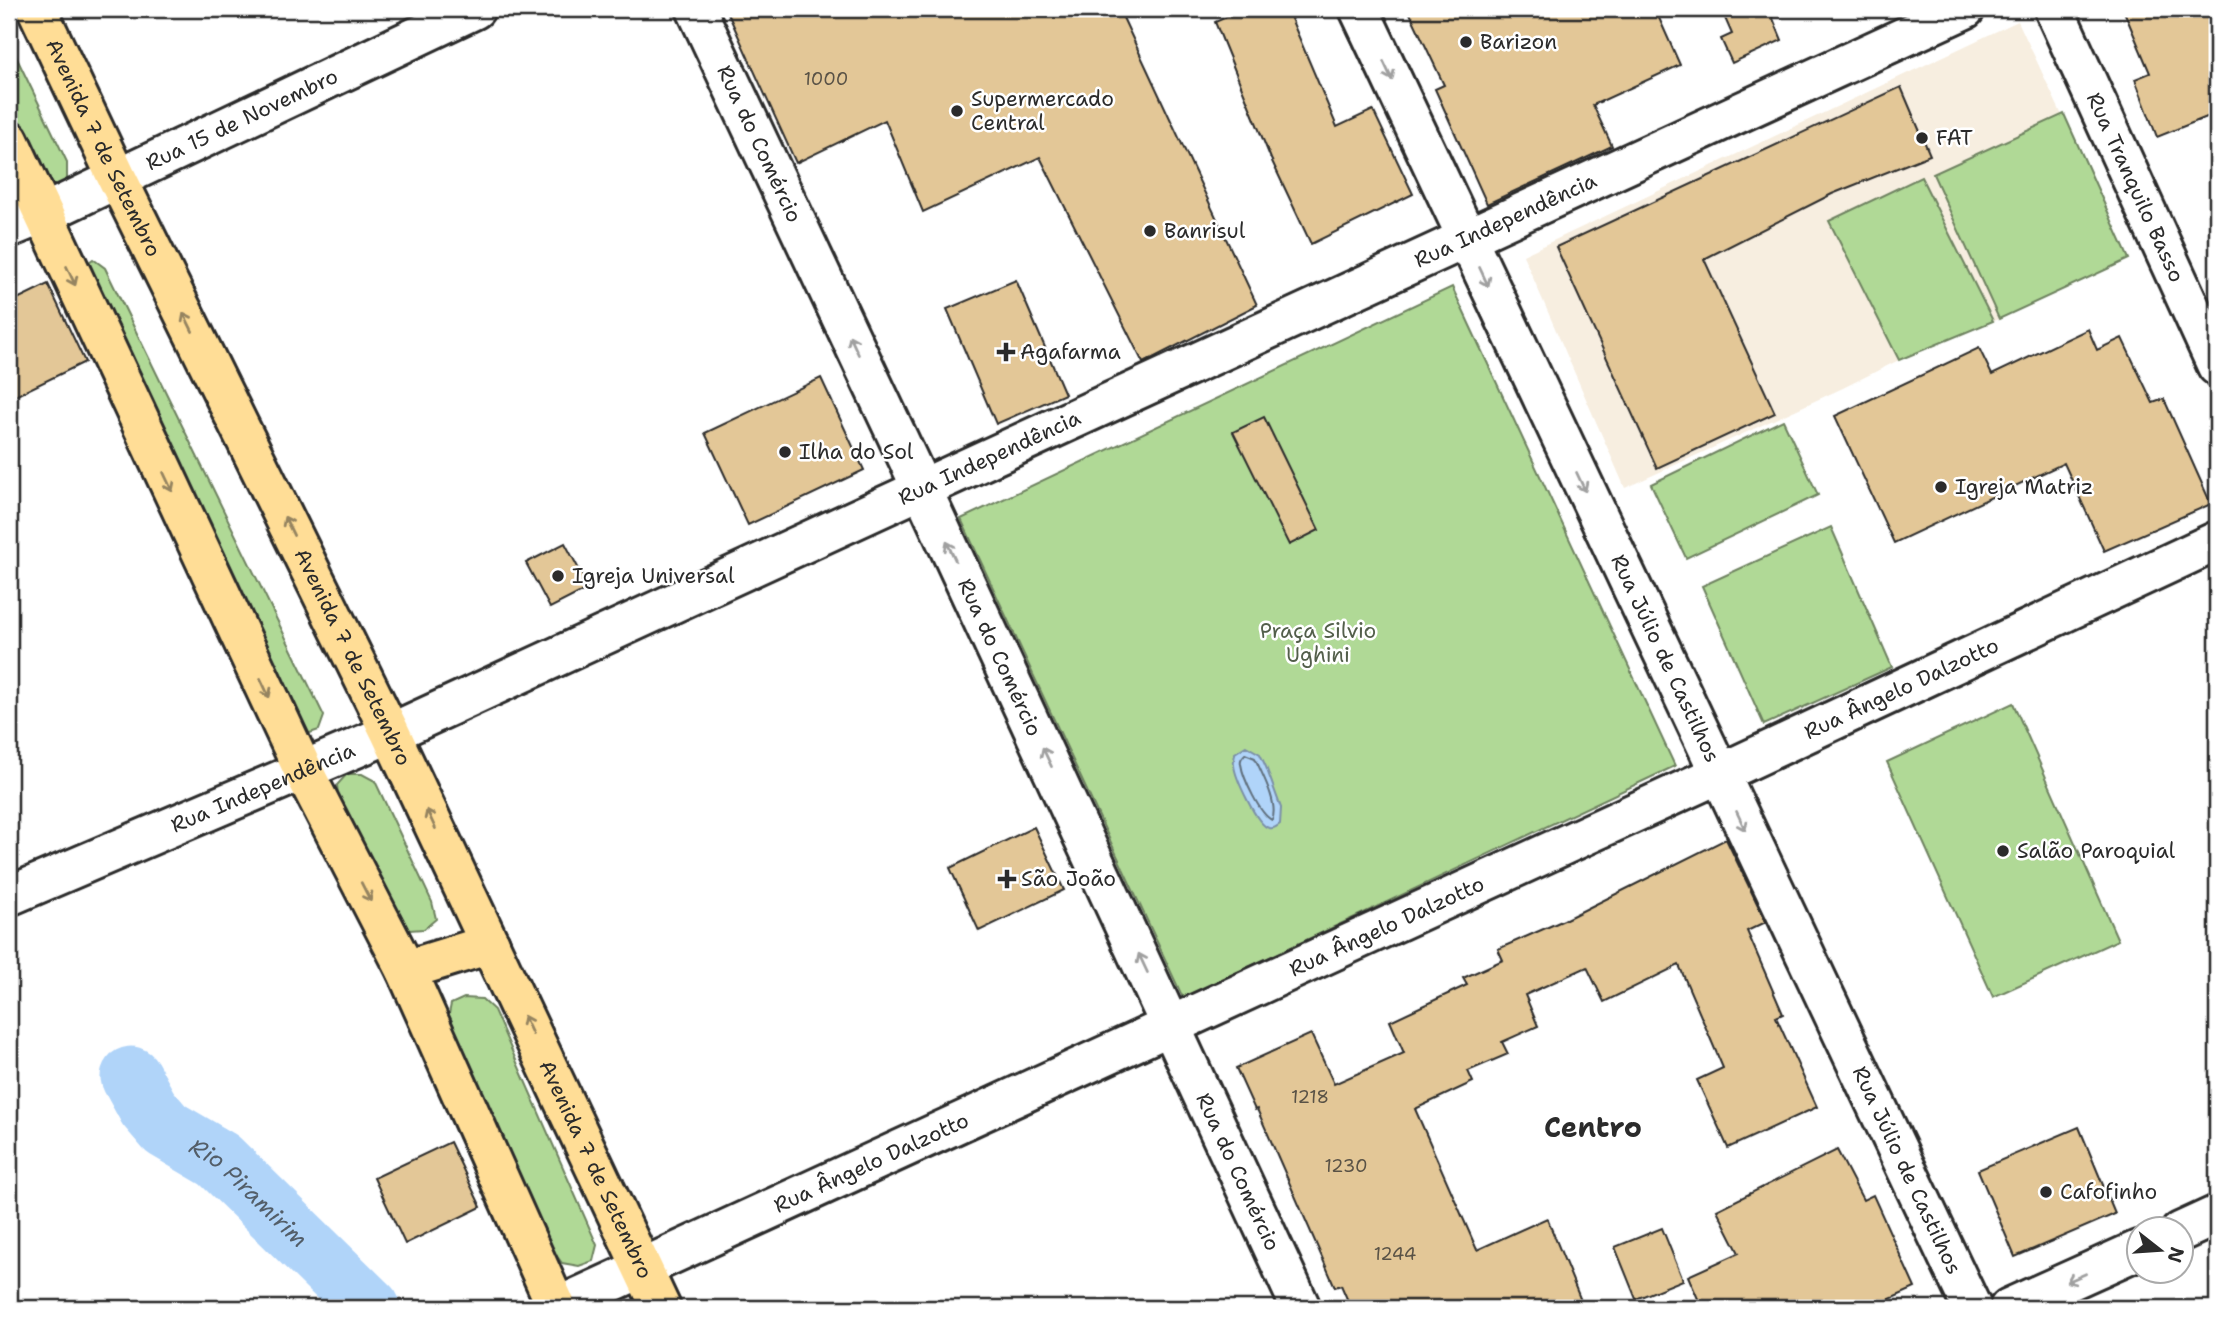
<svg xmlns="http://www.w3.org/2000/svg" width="2226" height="1317" font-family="'Shantell Sans',sans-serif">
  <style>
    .built { fill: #f7eee0 }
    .green { fill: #b0d996; stroke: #6e8260; stroke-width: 2 }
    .water { fill: #b0d4f9; stroke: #7b90a7; stroke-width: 2 }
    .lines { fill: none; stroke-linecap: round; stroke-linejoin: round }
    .shore { stroke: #606f7d; stroke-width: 2 }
    .river { stroke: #b0d4f9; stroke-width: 61 }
    .building { fill: #e3c797; stroke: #2b2b2b; stroke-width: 2 }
    .minor-casing { stroke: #2b2b2b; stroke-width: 44 }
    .major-casing { stroke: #2b2b2b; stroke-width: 44 }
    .minor { stroke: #fff; stroke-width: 38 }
    .major { stroke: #ffdd96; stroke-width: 38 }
    .oneway { stroke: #a0a0a0 }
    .oneway2 { stroke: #958460 }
    .poi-dot { fill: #2b2b2b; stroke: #fff; stroke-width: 2.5 }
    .labels { text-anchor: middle; stroke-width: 5; stroke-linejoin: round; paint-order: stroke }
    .number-label { font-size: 18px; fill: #595246 }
    .poi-label { font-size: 21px; fill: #2b2b2b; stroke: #fff; text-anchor: start }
    .street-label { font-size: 21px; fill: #2b2b2b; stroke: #fff }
    .park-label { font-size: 21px; fill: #535f4b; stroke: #fff }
    .water-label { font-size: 23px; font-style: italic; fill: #535e69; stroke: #fff }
    .district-label { font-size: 28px; font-weight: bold; fill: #2b2b2b; stroke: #fff }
  </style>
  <rect width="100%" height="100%" fill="#fff"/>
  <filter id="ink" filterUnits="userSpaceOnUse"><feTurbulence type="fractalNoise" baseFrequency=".0143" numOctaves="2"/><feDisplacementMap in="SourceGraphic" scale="14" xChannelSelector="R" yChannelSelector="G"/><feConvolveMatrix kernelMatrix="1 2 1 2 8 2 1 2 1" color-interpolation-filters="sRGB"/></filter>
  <g filter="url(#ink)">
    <!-- built -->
    <path class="built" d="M 2018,21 L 2129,259 L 1999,319 L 1899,360 L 1843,388 L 1625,488 L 1523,255 Z"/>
    <!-- green -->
    <g class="green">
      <path d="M 9,42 L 67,162 L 67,179 L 59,190 L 43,192 L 9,136 Z"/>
      <path d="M 2064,114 L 2129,259 L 1999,319 L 1933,174 Z"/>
      <path d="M 1921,177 L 1993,321 L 1899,360 L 1829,221 Z"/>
      <path d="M 93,259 L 105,268 L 324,716 L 319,730 L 304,735 L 81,268 Z"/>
      <path d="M 1452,287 L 1675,766 L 1183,998 L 961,519 Z"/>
      <path d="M 1783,420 L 1818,495 L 1686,558 L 1651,484 Z"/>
      <path d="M 1831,527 L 1892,667 L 1764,725 L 1702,586 Z"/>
      <path d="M 2013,703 L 2118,940 L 1993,997 L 1887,762 Z"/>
      <path d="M 347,774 L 362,774 L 375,781 L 432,902 L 436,919 L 424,929 L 409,930 L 398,920 L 339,802 L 337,785 Z"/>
      <path d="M 464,998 L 482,999 L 494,1010 L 597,1245 L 593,1261 L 579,1266 L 562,1263 L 553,1251 L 450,1034 L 448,1019 L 451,1004 Z"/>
    </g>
    <!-- water -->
    <path class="water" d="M 1246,746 L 1260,754 L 1266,767 L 1281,808 L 1280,824 C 1276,827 1274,829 1269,828 C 1257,826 1235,777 1234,765 C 1233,761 1235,757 1235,753 Z"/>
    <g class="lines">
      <!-- shore -->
      <path class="shore" d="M 1245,754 L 1255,758 C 1262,774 1279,804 1272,820 C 1260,815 1243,778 1241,764 C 1240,759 1242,758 1245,754 Z"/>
      <!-- river -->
      <path class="river" id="s1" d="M 131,1077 L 148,1108 L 166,1129 L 219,1160 L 370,1308"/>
    </g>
    <!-- building -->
    <g class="building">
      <path d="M 726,9 L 1119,9 L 1257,305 L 1143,363 L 1040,157 L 923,212 L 885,120 L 796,163 Z"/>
      <path d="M 1245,9 L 1287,9 L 1337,127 L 1373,110 L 1413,194 L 1311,244 L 1271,159 L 1215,22 Z"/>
      <path d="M 1408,9 L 1655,9 L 1680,65 L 1593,105 L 1612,146 L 1487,204 L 1435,89 L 1444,85 Z"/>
      <path d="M 1721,9 L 1769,9 L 1782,40 L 1732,63 L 1721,39 L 1732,34 Z"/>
      <path d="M 2123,9 L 2217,9 L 2217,113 L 2157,137 L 2135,79 L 2150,73 Z"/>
      <path d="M 1901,87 L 1930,155 L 1832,194 L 1704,259 L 1775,413 L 1657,468 L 1556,247 Z"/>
      <path d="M 1016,280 L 1065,394 L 996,424 L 947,309 Z"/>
      <path d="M 48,284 L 85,362 L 9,399 L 9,303 Z"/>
      <path d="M 2088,329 L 2097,350 L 2122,338 L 2153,403 L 2164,399 L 2211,504 L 2104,551 L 2064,463 L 1894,543 L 1835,416 L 1979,348 L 1992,375 Z"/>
      <path d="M 821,378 L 864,470 L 748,525 L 705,433 Z"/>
      <path d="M 1264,417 L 1319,530 L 1289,545 L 1233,432 Z"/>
      <path d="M 565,543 L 589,588 L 550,608 L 526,563 Z"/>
      <path d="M 1034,827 L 1064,890 L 979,931 L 950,868 Z"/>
      <path d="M 1726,839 L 1766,922 L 1747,931 L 1783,1014 L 1776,1017 L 1817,1107 L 1728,1148 L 1697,1080 L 1723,1068 L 1679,965 L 1604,1002 L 1587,967 L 1525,995 L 1538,1026 L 1502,1042 L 1508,1054 L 1468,1071 L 1473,1082 L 1415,1109 L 1477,1250 L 1547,1218 L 1584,1308 L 1351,1308 L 1341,1285 L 1335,1287 L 1257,1109 L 1255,1110 L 1236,1068 L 1311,1034 L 1334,1084 L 1404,1053 L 1390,1021 L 1467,985 L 1463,978 L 1503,960 L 1498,949 L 1564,920 Z"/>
      <path d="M 2079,1127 L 2115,1214 L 2015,1257 L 1978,1170 Z"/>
      <path d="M 450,1142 L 481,1207 L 405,1244 L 374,1178 Z"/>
      <path d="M 1837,1150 L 1863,1200 L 1873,1195 L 1915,1288 L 1870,1308 L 1702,1308 L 1688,1276 L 1739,1253 L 1717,1210 Z"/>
      <path d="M 1662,1228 L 1683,1280 L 1636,1299 L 1615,1247 Z"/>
    </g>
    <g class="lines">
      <defs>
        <g id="minor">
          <path id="s2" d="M 696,9 L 921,487 L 1301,1308"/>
          <path id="s3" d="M 1359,9 L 1972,1308"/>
          <path id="s4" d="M 2054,9 L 2217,366"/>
          <path id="s5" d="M 9,228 L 43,214 L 475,9"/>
          <path id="s6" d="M 9,896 L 391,733 L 1965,9"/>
          <path d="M 2180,1232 L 2217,1215"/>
          <path id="s7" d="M 555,1308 L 1719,774 L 2217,541"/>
          <path d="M 2009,1308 L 2138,1250"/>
        </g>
        <g id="major">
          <path id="s8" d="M 37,9 L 117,178 L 389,730 L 661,1308"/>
          <path d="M 9,140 L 304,772 L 406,970 L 557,1308"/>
          <path d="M 406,970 L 490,944"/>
        </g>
      </defs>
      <!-- minor casing -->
      <use href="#minor" class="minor-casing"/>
      <!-- major casing -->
      <use href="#major" class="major-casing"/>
      <!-- minor -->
      <use href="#minor" class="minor"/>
      <!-- major -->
      <use href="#major" class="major"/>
    </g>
    <!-- one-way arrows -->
    <defs><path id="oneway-shaft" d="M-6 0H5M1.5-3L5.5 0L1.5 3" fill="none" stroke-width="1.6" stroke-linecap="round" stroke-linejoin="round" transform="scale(1.75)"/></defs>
    <g class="oneway">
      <use href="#oneway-shaft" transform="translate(1388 71) rotate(65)"/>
      <use href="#oneway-shaft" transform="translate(1484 277) rotate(65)"/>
      <use href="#oneway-shaft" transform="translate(854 345) rotate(-115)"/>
      <use href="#oneway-shaft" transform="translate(1581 482) rotate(65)"/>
      <use href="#oneway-shaft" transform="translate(951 551) rotate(-115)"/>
      <use href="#oneway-shaft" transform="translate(1047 757) rotate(-115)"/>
      <use href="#oneway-shaft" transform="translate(1741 821) rotate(65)"/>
      <use href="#oneway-shaft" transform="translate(1143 963) rotate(-115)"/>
      <use href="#oneway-shaft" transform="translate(2076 1278) rotate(156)"/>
    </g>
    <g class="oneway2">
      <use href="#oneway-shaft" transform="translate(71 276) rotate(65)"/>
      <use href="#oneway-shaft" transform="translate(188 322) rotate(-116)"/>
      <use href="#oneway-shaft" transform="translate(168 482) rotate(65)"/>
      <use href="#oneway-shaft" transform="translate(289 526) rotate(-116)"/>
      <use href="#oneway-shaft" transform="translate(265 688) rotate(65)"/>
      <use href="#oneway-shaft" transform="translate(431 819) rotate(-115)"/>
      <use href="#oneway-shaft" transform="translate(366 892) rotate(63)"/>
      <use href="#oneway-shaft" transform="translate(528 1025) rotate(-115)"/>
    </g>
  </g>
  <!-- markers -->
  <g class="poi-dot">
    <circle cx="1466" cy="42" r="7"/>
    <circle cx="957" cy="111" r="7"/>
    <circle cx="1922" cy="138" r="7"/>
    <circle cx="1150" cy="231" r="7"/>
    <path d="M1002.5 341.5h7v7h7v7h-7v7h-7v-7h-7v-7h7z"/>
    <circle cx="785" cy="452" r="7"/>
    <circle cx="1941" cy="487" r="7"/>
    <circle cx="558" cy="576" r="7"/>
    <circle cx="2003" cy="851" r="7"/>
    <path d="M1003.5 868.5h7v7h7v7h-7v7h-7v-7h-7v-7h7z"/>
    <circle cx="2046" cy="1192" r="7"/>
  </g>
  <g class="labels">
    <!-- number labels -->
    <g class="number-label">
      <text x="826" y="85">1000</text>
      <text x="1310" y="1103">1218</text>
      <text x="1346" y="1172">1230</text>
      <text x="1395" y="1260">1244</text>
    </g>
    <!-- poi labels -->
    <g class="poi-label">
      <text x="1480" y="49">Barizon</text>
      <text x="971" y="106">Supermercado<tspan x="971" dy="24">Central</tspan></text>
      <text x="1936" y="145">FAT</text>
      <text x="1164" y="238">Banrisul</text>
      <text x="1020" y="359">Agafarma</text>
      <text x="799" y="459">Ilha do Sol</text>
      <text x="1955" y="494">Igreja Matriz</text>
      <text x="572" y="583">Igreja Universal</text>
      <text x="2017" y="858">Salão Paroquial</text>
      <text x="1021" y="886">São João</text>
      <text x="2060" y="1199">Cafofinho</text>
    </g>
    <!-- street labels -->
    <g class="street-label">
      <text dy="7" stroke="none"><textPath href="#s5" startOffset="257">Rua 15 de Novembro</textPath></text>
      <text dy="7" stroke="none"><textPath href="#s2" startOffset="149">Rua do Comércio</textPath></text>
      <text dy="7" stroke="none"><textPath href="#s8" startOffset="154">Avenida 7 de Setembro</textPath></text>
      <text dy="7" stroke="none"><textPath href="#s4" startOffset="196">Rua Tranquilo Basso</textPath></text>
      <text dy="7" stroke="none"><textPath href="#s6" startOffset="1642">Rua Independência</textPath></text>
      <text dy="7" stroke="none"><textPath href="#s6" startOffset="1074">Rua Independência</textPath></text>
      <text dy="7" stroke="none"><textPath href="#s8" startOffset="721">Avenida 7 de Setembro</textPath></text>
      <text dy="7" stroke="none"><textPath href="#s2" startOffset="716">Rua do Comércio</textPath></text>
      <text dy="7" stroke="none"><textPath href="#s3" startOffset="718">Rua Júlio de Castilhos</textPath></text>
      <text dy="7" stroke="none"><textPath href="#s7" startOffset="1482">Rua Ângelo Dalzotto</textPath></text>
      <text dy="7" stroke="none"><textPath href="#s6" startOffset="276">Rua Independência</textPath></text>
      <text dy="7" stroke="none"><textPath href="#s7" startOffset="915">Rua Ângelo Dalzotto</textPath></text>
      <text dy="7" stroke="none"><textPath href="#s7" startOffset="348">Rua Ângelo Dalzotto</textPath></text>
      <text dy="7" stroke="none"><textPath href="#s8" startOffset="1288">Avenida 7 de Setembro</textPath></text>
      <text dy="7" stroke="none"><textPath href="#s3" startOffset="1284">Rua Júlio de Castilhos</textPath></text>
      <text dy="7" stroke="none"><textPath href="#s2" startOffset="1283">Rua do Comércio</textPath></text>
    </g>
    <!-- park labels -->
    <g class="park-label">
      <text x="1318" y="638">Praça Silvio<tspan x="1318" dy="24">Ughini</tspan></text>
    </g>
    <!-- water labels -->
    <g class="water-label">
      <text dy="8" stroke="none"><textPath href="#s1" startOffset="168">Rio Piramirim</textPath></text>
    </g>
    <!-- district labels -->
    <g class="district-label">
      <text x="1593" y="1137">Centro</text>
    </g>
  </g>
  <!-- margin -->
  <rect width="2226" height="1317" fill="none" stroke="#fff" stroke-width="35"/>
  <rect x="18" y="18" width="2191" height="1282" fill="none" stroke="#2b2b2b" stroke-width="2.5" filter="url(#ink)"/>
  <!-- north arrow -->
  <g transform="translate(2160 1250) rotate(107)"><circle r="33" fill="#ffffff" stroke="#aaaaaa" stroke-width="2"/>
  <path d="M0-5L12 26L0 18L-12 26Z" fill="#2b2b2b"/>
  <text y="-10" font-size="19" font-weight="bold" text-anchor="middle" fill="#2b2b2b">N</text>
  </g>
</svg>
